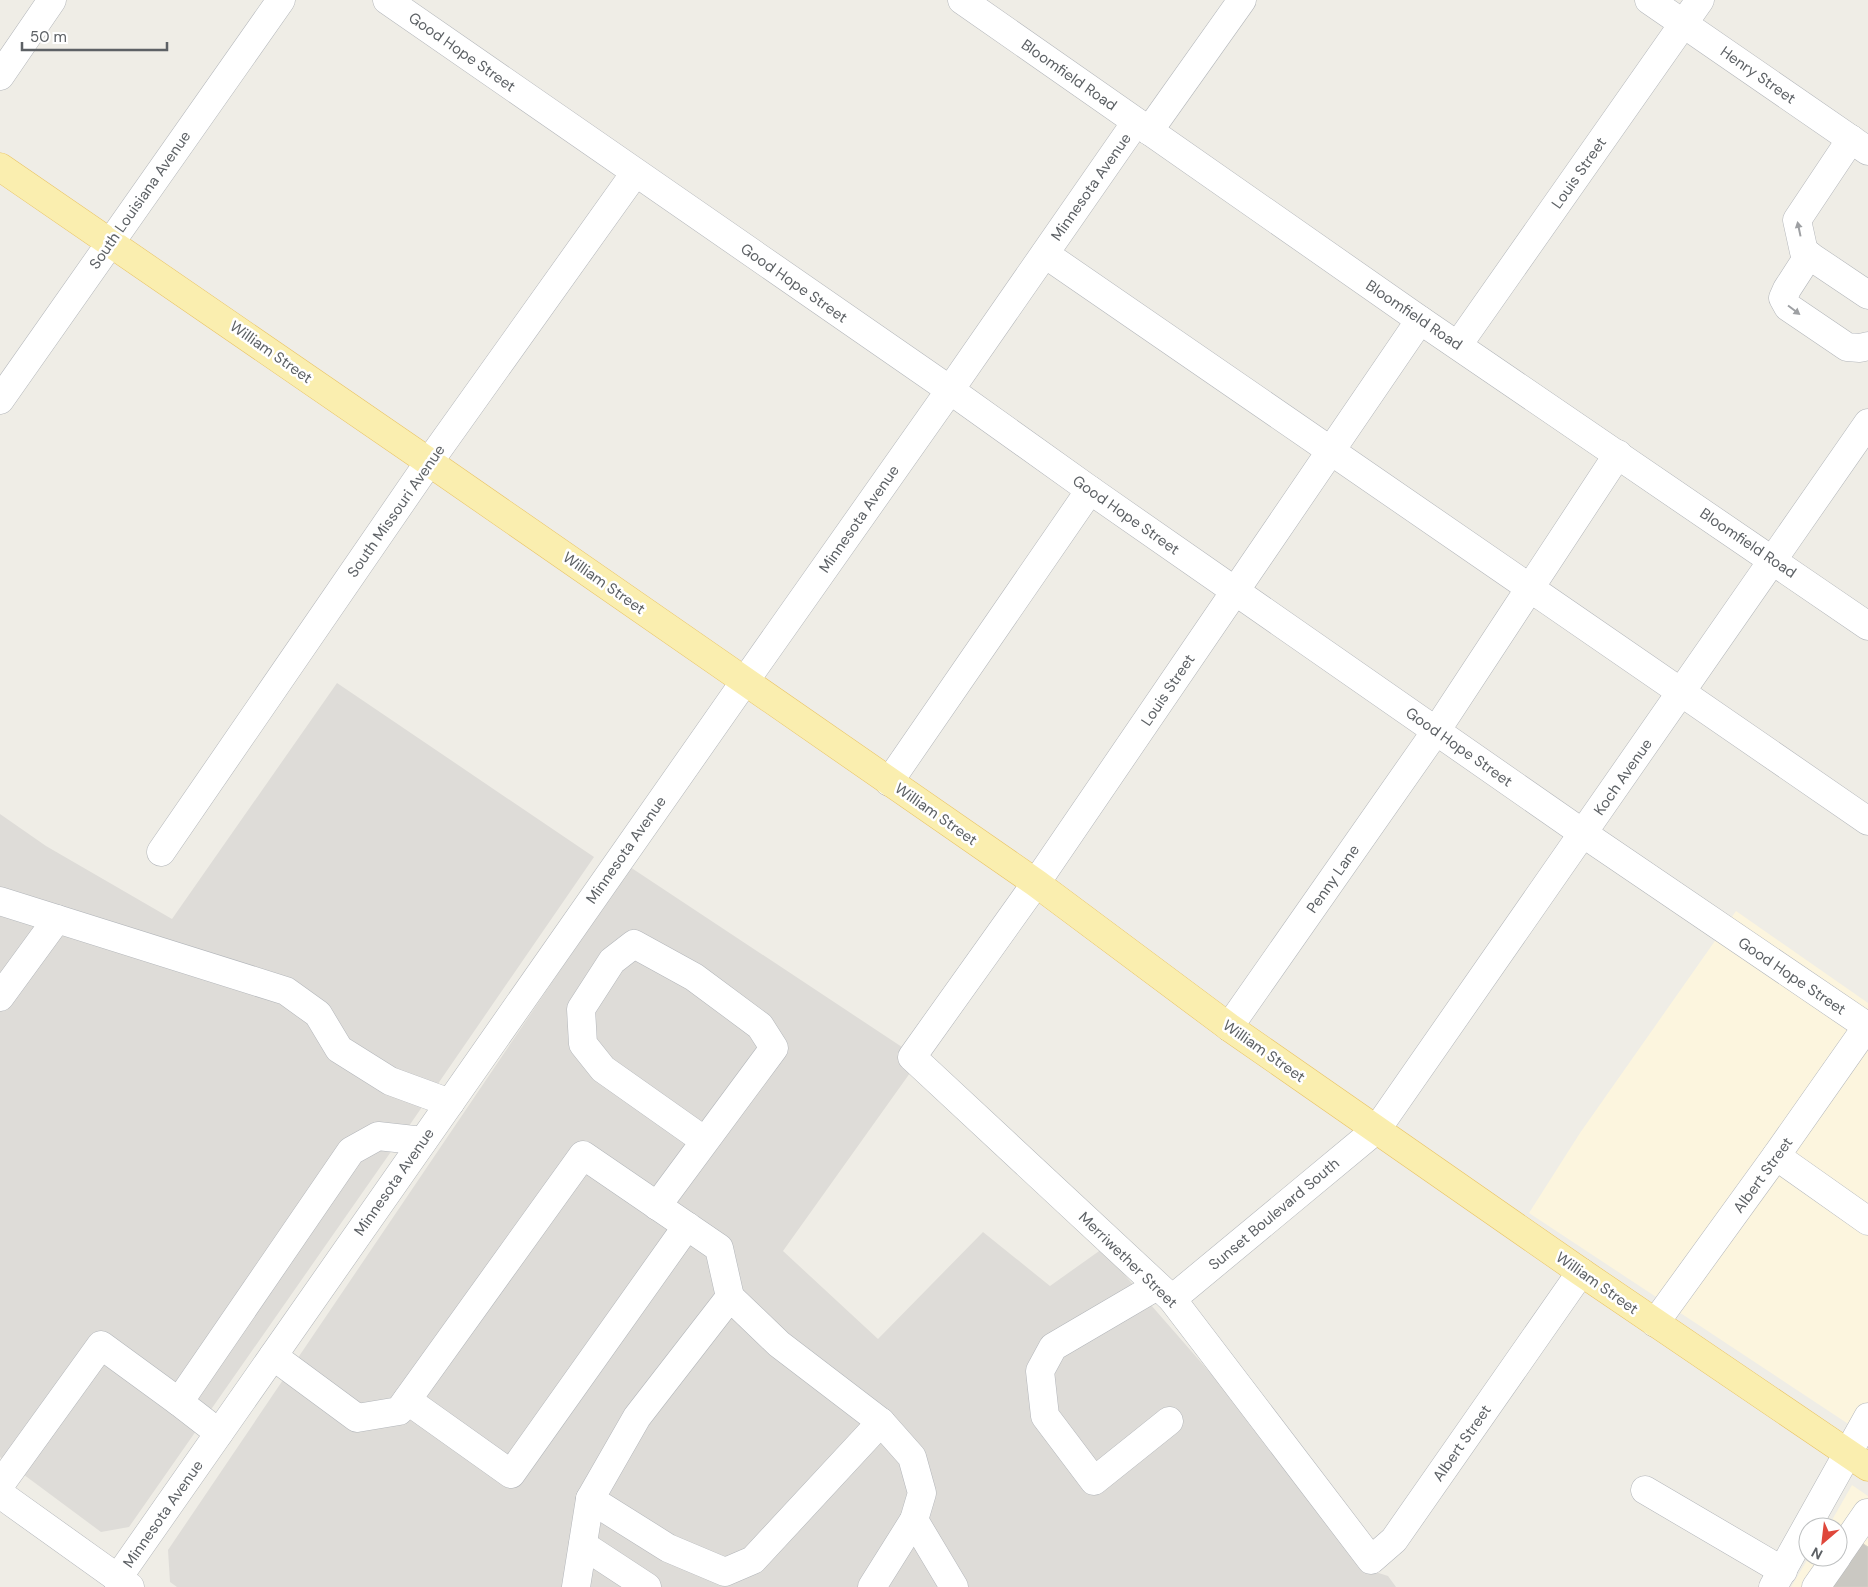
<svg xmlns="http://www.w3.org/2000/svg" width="1868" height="1587" font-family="'DM Sans',sans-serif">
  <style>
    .commercial { fill: #fcf5de }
    .industrial { fill: #dedcd8 }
    .building { fill: #cac8c2; stroke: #d3cfc4 }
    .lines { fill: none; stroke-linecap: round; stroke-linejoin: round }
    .minor-casing { stroke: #b3b6ba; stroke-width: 29 }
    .major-casing { stroke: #e9c364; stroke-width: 29 }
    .minor { stroke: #fff; stroke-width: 28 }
    .major { stroke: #faeeaf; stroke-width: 28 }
    .oneway { fill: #9ea0a3 }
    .labels { text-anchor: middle; stroke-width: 5; stroke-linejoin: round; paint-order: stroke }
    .street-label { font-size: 15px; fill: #5d6165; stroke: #fff }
  </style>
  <rect width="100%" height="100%" fill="#efede6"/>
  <!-- commercial -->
  <g class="commercial">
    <path d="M 1736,911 L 1868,1003 L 1868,1437 L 1529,1213 L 1580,1133 Z"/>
    <path d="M 1852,1485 L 1868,1496 L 1868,1587 L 1791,1587 L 1809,1557 L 1838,1557 L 1838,1527 L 1828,1527 Z"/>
  </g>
  <!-- industrial -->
  <g class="industrial">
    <path d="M 337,683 L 594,857 L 411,1123 L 129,1527 L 101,1532 L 0,1457 L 0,814 L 46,846 L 172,919 Z"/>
    <path d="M 630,867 L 905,1049 L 910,1073 L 783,1251 L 878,1339 L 983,1232 L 1050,1286 L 1102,1249 L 1213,1376 L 1369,1570 L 1388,1576 L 1396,1587 L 177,1587 L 170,1582 L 168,1550 Z"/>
  </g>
  <!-- building -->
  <path class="building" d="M 1859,1541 L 1868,1547 L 1868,1587 L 1827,1587 Z"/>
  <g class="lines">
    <defs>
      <g id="minor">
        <path d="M 387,0 L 950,390 L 1090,490 L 1584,834 L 1868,1027"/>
        <path d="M 962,0 L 1420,320 L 1868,626"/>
        <path d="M 1649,0 L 1868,151"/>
        <path d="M 0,76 L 52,0"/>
        <path d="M 1149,131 L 1242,0"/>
        <path d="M 1851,139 L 1797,220 L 1804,252 L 1868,295"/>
        <path d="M 1045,254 C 1320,442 1593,634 1868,821"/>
        <path d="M 1809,255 L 1787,289 L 1783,298 L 1788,307 L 1847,347 L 1860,348 L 1868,346"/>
        <path d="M 1420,320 L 1036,883 L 912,1057 L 1172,1299 L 1371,1560 L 1394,1540 L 1581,1272"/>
        <path d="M 1458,345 L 1700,0"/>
        <path d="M 0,400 L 281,0"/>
        <path d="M 889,782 L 1090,490"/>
        <path d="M 161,852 L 429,462 L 635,173"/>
        <path d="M 0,901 L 286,991 L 318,1014 L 339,1049 L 390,1081 L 450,1103"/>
        <path d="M 0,997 L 57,919"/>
        <path d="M 1229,1027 L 1436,731 L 1618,454"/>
        <path d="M 1776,1156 L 1868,1221"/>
        <path d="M 657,1206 L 774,1048 L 760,1026 L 694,977 L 634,944 L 612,961 L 581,1009 L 583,1044 L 603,1069 L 705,1141"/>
        <path d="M 1157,1286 L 1053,1347 L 1040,1371 L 1045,1416 L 1094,1481 L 1169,1421"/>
        <path d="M 1172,1299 L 1377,1129 L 1868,423"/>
        <path d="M 1655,1323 L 1776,1156 L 1868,1025"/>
        <path d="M 273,1356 L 357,1418 L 399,1411 L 583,1155 L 719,1248 L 730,1297"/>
        <path d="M 407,1400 L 511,1474 L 687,1226"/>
        <path d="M 219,1433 L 179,1402 L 351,1151 L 378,1136 L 423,1141"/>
        <path d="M 0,1485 L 101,1345 L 179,1402"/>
        <path d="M 1645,1490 L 1783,1571"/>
        <path d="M 0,1494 L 130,1587"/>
        <path d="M 590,1499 L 668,1548 L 725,1572 L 753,1560 L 881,1422"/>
        <path d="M 914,1520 L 954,1587"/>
        <path d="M 583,1545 L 647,1587"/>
        <path d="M 1838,1555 L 1867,1513 L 1868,1514"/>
        <path d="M 117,1579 L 745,681 L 950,390 L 1136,122"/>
        <path d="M 576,1587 L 590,1499 L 637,1417 L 730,1297 L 779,1344 L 881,1422 L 912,1457 L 922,1493 L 914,1520 L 872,1587"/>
        <path d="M 1773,1587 L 1868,1417"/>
        <path d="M 1816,1587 L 1837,1557"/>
      </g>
      <path id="major" d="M 0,167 L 429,462 L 1036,883 L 1229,1027 L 1581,1272 L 1868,1467"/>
    </defs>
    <!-- minor casing -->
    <use href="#minor" class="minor-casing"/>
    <!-- major casing -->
    <use href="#major" class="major-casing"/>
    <!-- minor -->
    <use href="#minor" class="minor"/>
    <!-- major -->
    <use href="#major" class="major"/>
  </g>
  <!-- one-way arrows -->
  <defs><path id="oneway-solid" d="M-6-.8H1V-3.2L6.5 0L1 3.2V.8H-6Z" transform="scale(1.25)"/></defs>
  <g class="oneway">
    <use href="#oneway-solid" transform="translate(1799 229) rotate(-102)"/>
    <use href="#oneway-solid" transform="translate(1794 310) rotate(37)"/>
  </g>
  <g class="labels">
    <!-- street labels -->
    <g class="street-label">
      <text transform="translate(462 52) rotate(35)" y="5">Good Hope Street</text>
      <text transform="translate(1069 75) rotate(35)" y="5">Bloomfield Road</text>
      <text transform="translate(1758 75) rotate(35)" y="5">Henry Street</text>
      <text transform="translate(1579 173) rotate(-55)" y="5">Louis Street</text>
      <text transform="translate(1091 187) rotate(-55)" y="5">Minnesota Avenue</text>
      <text transform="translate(140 200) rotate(-55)" y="5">South Louisiana Avenue</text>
      <text transform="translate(794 283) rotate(35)" y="5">Good Hope Street</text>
      <text transform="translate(1414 315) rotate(34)" y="5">Bloomfield Road</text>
      <text transform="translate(271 352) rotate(35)" y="5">William Street</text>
      <text transform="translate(396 511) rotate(-55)" y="5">South Missouri Avenue</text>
      <text transform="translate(1126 515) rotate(35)" y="5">Good Hope Street</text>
      <text transform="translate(859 519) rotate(-55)" y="5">Minnesota Avenue</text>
      <text transform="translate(1748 543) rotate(34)" y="5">Bloomfield Road</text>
      <text transform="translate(604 583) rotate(35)" y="5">William Street</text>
      <text transform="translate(1168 690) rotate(-56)" y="5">Louis Street</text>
      <text transform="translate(1459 747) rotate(35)" y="5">Good Hope Street</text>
      <text transform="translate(1623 777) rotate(-55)" y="5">Koch Avenue</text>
      <text transform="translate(936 814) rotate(35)" y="5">William Street</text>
      <text transform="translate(626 850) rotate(-55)" y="5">Minnesota Avenue</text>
      <text transform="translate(1333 879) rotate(-55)" y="5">Penny Lane</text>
      <text transform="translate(1792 976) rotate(34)" y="5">Good Hope Street</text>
      <text transform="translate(1264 1051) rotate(35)" y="5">William Street</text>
      <text transform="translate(1763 1175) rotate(-54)" y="5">Albert Street</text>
      <text transform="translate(394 1182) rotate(-55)" y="5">Minnesota Avenue</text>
      <text transform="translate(1274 1214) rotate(-40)" y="5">Sunset Boulevard South</text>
      <text transform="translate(1128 1260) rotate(44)" y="5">Merriwether Street</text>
      <text transform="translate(1597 1283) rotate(35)" y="5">William Street</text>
      <text transform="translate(1462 1443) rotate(-55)" y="5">Albert Street</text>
      <text transform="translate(163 1514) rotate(-55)" y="5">Minnesota Avenue</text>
    </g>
  </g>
  <!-- north arrow -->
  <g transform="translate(1823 1542) rotate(208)"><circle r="24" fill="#ffffff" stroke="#bec0c1"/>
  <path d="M0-4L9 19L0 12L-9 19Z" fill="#df473b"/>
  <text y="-8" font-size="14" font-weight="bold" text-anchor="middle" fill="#5d6165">N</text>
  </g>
  <!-- scale -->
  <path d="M22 42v8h145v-8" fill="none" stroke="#5d6165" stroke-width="2.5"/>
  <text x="30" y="42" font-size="15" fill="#5d6165" stroke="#ffffff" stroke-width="4" paint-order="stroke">50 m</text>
</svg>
